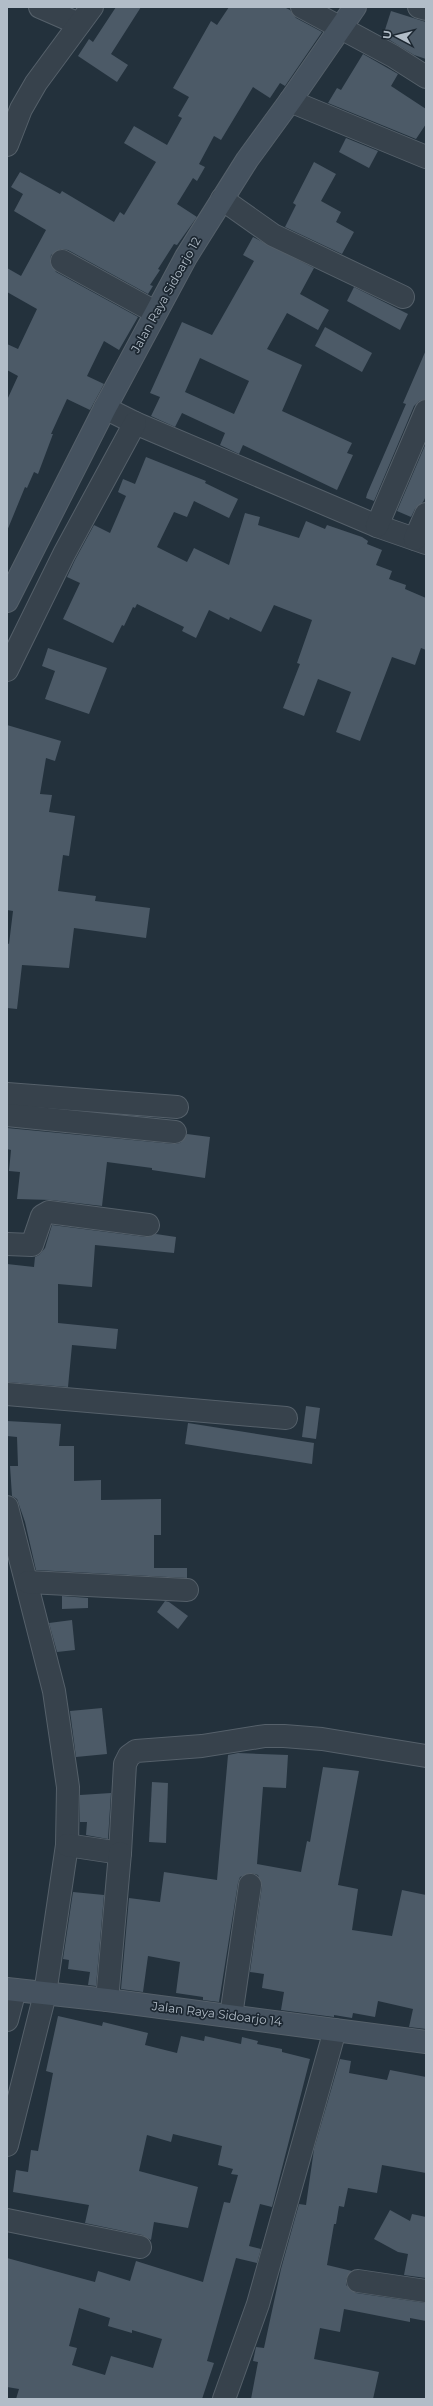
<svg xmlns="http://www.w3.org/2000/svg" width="433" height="2406" font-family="Montserrat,sans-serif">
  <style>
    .building { fill: #4c5a67; fill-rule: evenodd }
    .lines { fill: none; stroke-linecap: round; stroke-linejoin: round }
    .minor-casing { stroke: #55606a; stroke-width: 24 }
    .tertiary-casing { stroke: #55606a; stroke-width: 24 }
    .secondary-casing { stroke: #55606a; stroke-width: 24 }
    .minor { stroke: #37424c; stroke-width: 22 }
    .tertiary { stroke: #37424c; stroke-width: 22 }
    .secondary { stroke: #45525f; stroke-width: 22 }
    .labels { text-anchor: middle; stroke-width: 3.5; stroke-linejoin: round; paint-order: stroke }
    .street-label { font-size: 12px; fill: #b2bdc8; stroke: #1c2731 }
  </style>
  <rect width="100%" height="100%" fill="#23313c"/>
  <!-- building -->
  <g class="building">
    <path d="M 116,7 L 141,7 L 111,54 L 128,65 L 117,82 L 78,56 L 89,39 L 93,42 Z"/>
    <path d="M 229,7 L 284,7 L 290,10 L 296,18 L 322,32 L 285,86 L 280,83 L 270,98 L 253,87 L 221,140 L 214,136 L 199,164 L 205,167 L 197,181 L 193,178 L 177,204 L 197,217 L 177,245 L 174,244 L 158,269 L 160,270 L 150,285 L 153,286 L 148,294 L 68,250 L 61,249 L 51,255 L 50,262 L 56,272 L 138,317 L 119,350 L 104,341 L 87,376 L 104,384 L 90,410 L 67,399 L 51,434 L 53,434 L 38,474 L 34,472 L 27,488 L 25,487 L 7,531 L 7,400 L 18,376 L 7,370 L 7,344 L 18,349 L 37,309 L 7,292 L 7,268 L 21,276 L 46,230 L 14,211 L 23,194 L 11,187 L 20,172 L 60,194 L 62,191 L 114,222 L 120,212 L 124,215 L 156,162 L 124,143 L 134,126 L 167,145 L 182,118 L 178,116 L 189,97 L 173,88 L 211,21 L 217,25 Z"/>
    <path d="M 391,11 L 426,22 L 426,59 L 414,55 L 383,36 Z"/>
    <path d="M 363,54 L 398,74 L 391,86 L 426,109 L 426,124 L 416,139 L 328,103 L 337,88 L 341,90 Z"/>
    <path d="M 346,138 L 378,151 L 369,168 L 339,152 Z"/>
    <path d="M 314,162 L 336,174 L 321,201 L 341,212 L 336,222 L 354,232 L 342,254 L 285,227 L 296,205 L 293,203 Z"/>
    <path d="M 253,237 L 314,268 L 300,294 L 329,310 L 318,330 L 287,313 L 267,349 L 302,365 L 282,411 L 352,443 L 347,453 L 353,455 L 337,490 L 243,445 L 239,454 L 220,445 L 225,433 L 182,413 L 175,427 L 151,416 L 160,397 L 150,393 L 182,322 L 212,335 L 254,261 L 243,255 ZM 200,358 L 249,381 L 234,414 L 185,392 Z"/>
    <path d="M 354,287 L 408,314 L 400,330 L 347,301 Z"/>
    <path d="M 325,327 L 372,353 L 362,372 L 315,346 Z"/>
    <path d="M 426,350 L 426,399 L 419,401 L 414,406 L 374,501 L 366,498 L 367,494 L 406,404 L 403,403 Z"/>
    <path d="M 426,443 L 426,496 L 423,502 L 415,509 L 411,517 L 397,511 Z"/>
    <path d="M 146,457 L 206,481 L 205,483 L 238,499 L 229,518 L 194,501 L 187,517 L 174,512 L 157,547 L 187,562 L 194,548 L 229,565 L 245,513 L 260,517 L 258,525 L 299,538 L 306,521 L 325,529 L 327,525 L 362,537 L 368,541 L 367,544 L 382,550 L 376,565 L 392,571 L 389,579 L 406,585 L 405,589 L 426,598 L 426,650 L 421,648 L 415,665 L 392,657 L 360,741 L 336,732 L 351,692 L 318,679 L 304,716 L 283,708 L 300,664 L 297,663 L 312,620 L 274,605 L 261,632 L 230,617 L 229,620 L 209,610 L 196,638 L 182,631 L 184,627 L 137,604 L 135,608 L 133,607 L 124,626 L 122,625 L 113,643 L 63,619 L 80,583 L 67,577 L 75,560 L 94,525 L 110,533 L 126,496 L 118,492 L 123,479 L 135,484 Z"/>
    <path d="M 48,648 L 107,668 L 89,714 L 45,699 L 55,671 L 42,666 Z"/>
    <path d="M 7,725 L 61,741 L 55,761 L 46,758 L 40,794 L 52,795 L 49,812 L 75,816 L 69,856 L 63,855 L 58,891 L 96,896 L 95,901 L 150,908 L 146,938 L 74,928 L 69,968 L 22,965 L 17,1009 L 7,1008 L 7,943 L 9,944 L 13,911 L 7,910 Z"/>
    <path d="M 7,1128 L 174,1144 L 180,1143 L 187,1134 L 210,1137 L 205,1178 L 152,1170 L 152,1168 L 107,1162 L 102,1206 L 51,1200 L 17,1199 L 20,1172 L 9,1171 L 11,1150 L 7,1149 Z"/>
    <path d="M 52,1225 L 146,1237 L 156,1234 L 176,1237 L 174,1253 L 95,1245 L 92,1287 L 58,1284 L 58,1323 L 118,1329 L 116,1349 L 72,1345 L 68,1387 L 7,1382 L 7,1264 L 34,1267 L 35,1257 L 39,1255 L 45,1248 Z"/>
    <path d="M 306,1406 L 320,1408 L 316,1439 L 302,1437 Z"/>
    <path d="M 7,1421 L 61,1424 L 59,1446 L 74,1446 L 74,1481 L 101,1480 L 101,1500 L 161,1499 L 161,1535 L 154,1535 L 154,1568 L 187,1568 L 187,1578 L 36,1570 L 25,1522 L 17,1499 L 12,1496 L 10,1466 L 18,1466 L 17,1437 L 7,1436 Z"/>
    <path d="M 188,1423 L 314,1443 L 312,1464 L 185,1444 Z"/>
    <path d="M 62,1596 L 88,1598 L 88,1608 L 62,1609 Z"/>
    <path d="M 165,1601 L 169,1602 L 188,1616 L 178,1629 L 157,1612 Z"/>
    <path d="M 72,1620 L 75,1650 L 57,1652 L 49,1623 Z"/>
    <path d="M 102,1708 L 107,1754 L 76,1757 L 70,1711 Z"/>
    <path d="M 238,1753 L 288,1755 L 286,1788 L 263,1787 L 257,1864 L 301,1872 L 307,1841 L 310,1842 L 323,1767 L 359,1771 L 338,1885 L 358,1889 L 352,1930 L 392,1936 L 402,1890 L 426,1895 L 426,2029 L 409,2027 L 413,2009 L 378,2001 L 375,2017 L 353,2013 L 352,2018 L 334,2015 L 334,2017 L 281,2010 L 284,1992 L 262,1988 L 264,1974 L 250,1972 L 262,1886 L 258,1875 L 251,1873 L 240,1877 L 238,1883 L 219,2002 L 203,2000 L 203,1997 L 176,1993 L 180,1962 L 148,1956 L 143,1992 L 121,1989 L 129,1898 L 160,1902 L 164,1872 L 217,1880 L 228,1755 Z"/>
    <path d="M 152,1782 L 168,1783 L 166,1843 L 149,1842 Z"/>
    <path d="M 111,1793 L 108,1839 L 86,1835 L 87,1822 L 80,1822 L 80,1795 Z"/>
    <path d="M 73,1892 L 104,1895 L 96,1986 L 88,1985 L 90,1972 L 68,1969 L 69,1960 L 63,1959 Z"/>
    <path d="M 58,2016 L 102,2026 L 103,2022 L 148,2033 L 145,2045 L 177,2053 L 181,2036 L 204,2041 L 205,2036 L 241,2044 L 242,2037 L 258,2041 L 257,2044 L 282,2049 L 282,2052 L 310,2059 L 272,2207 L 260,2204 L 249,2246 L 261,2249 L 257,2263 L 236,2258 L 207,2361 L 214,2363 L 202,2399 L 16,2399 L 19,2389 L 7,2387 L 7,2258 L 95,2282 L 98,2271 L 130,2281 L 136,2261 L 203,2282 L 224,2202 L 230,2203 L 238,2175 L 231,2174 L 233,2169 L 218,2165 L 222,2146 L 173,2134 L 171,2142 L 147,2135 L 139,2171 L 198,2187 L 188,2228 L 154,2222 L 151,2240 L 142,2235 L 85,2223 L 89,2205 L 13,2192 L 16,2170 L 28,2172 L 31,2150 L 38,2151 L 53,2073 L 46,2071 ZM 79,2308 L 110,2318 L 108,2326 L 132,2333 L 132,2330 L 162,2339 L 153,2368 L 111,2356 L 105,2375 L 72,2365 L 77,2348 L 69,2346 Z"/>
    <path d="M 340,2059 L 351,2061 L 349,2073 L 387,2080 L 390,2070 L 426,2077 L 426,2173 L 382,2165 L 377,2193 L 348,2188 L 344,2207 L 339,2206 L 336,2224 L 334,2224 L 327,2265 L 352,2271 L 346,2279 L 346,2285 L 356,2293 L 426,2303 L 426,2321 L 410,2318 L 410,2322 L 344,2309 L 340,2332 L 320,2328 L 314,2359 L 379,2372 L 373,2399 L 251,2399 L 258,2362 L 253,2361 L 256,2347 L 264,2348 L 281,2269 L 299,2204 L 306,2205 L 314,2149 Z"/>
    <path d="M 390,2210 L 410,2221 L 412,2214 L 426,2217 L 426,2278 L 404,2275 L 408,2254 L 398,2252 L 374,2239 Z"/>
  </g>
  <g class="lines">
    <defs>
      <g id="minor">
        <path d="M 40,7 L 79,24"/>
        <path d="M 302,7 L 393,56 L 426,77"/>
        <path d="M 419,7 L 426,9"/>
        <path d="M 290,101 L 426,157"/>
        <path d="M 7,145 L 21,109 L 36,83 L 92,7"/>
        <path d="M 222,199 L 273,235 L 403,297"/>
        <path d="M 62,261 L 155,312"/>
        <path d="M 105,408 L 135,423 L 377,526 L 426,543"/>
        <path d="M 377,526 L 426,411"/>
        <path d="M 415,539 L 426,514"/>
        <path d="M 7,670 L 64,554 L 135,423"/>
        <path d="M 7,1094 L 177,1107"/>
        <path d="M 7,1115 L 175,1132"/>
        <path d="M 7,1244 L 32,1245 L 42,1216 L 49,1212 L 148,1225"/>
        <path d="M 7,1394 L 286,1418"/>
        <path d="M 7,1507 L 54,1691 L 68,1787 L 67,1845 L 45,1994"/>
        <path d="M 28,1582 L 187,1590"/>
        <path d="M 67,1845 L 120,1853 L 125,1764 L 129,1756 L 136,1751 L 202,1746 L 265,1736 L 284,1736 L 322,1739 L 426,1756"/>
        <path d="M 107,2000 L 120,1853"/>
        <path d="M 231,2016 L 250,1885"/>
        <path d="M 7,2020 L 15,1990"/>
        <path d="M 7,2220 L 140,2247"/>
        <path d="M 358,2281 L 426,2291"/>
        <path d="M 224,2399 L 258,2304 L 335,2030"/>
      </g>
      <path id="tertiary" d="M 7,2145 L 45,1994"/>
      <g id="secondary">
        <path d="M 7,601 L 105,408 L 186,257 L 247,160 L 290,101 L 355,7"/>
        <path d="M 7,1989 L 107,2000 L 426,2042"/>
      </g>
    </defs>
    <!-- minor casing -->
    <use href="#minor" class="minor-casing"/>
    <!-- tertiary casing -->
    <use href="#tertiary" class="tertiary-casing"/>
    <!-- secondary casing -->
    <use href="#secondary" class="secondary-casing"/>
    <!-- minor -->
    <use href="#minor" class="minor"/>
    <!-- tertiary -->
    <use href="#tertiary" class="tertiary"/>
    <!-- secondary -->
    <use href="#secondary" class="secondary"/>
  </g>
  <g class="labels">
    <!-- street labels -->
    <g class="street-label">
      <text transform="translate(166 295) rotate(-61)" y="4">Jalan Raya Sidoarjo 12</text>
      <text transform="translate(217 2014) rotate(7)" y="4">Jalan Raya Sidoarjo 14</text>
    </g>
  </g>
  <!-- border -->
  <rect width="433" height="2406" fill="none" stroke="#b2bdc8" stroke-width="16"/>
  <!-- north arrow -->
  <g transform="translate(397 36) rotate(277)" stroke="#1c2731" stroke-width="3" paint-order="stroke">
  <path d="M0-3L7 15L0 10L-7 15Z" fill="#b2bdc8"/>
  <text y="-6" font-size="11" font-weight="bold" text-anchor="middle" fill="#b2bdc8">U</text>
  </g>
</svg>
